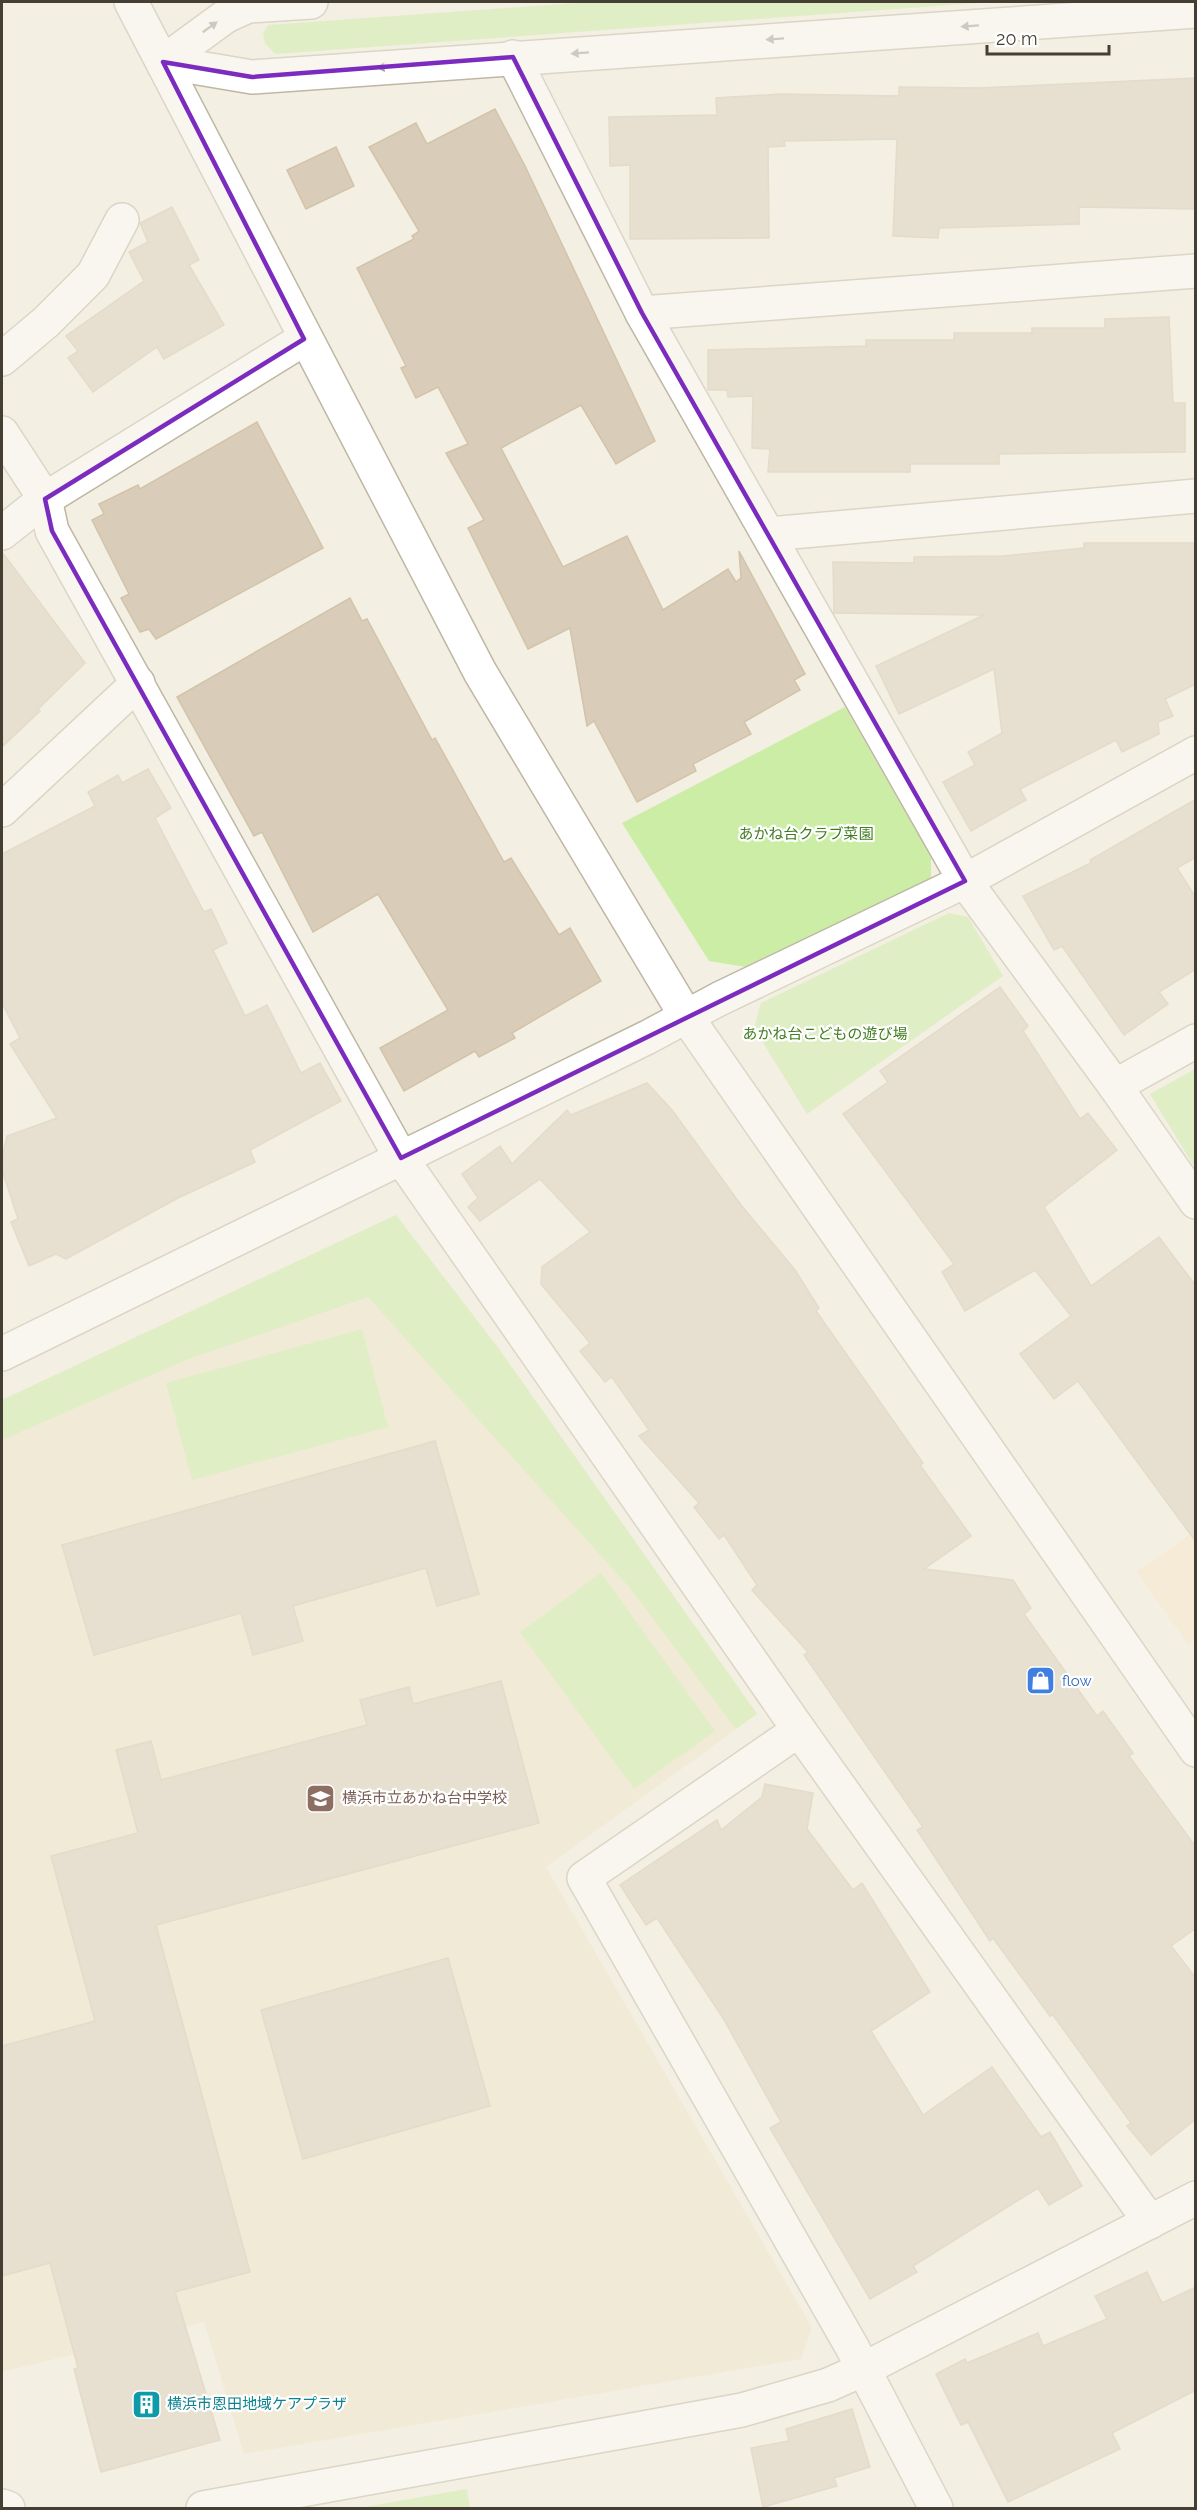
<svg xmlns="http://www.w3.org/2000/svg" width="1197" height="2510" font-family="Raleway,'Noto Sans JP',sans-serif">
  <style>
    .commercial { fill: #f9e6ca }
    .education { fill: #eee5ca }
    .green { fill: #cbeda5 }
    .building { fill: #d9cdb9; stroke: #d2c3a9; stroke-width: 1.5 }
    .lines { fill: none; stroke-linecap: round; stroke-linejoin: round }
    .minor-casing { stroke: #bfb7a4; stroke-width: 36 }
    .minor { stroke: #fff; stroke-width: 33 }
    .oneway { fill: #a29e98 }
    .marked { fill: none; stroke: #7b2cbf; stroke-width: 4.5; stroke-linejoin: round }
    .labels { text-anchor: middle; stroke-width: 4.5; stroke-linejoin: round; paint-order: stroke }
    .park-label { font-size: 15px; fill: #407d1f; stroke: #fff }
    .shop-label { font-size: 15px; fill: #366cbe; stroke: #fff; text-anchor: start }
    .education-label { font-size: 15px; fill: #785e54; stroke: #fff; text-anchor: start }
    .culture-label { font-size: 15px; fill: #0d838f; stroke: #fff; text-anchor: start }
  </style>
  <rect width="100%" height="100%" fill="#f3efe2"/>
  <!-- commercial -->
  <path class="commercial" d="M 1195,1531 L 1195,1639 L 1188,1644 L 1137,1572 Z"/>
  <!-- education -->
  <path class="education" d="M 396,1215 L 499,1349 L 757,1714 L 546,1867 L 812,2328 L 801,2359 L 244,2454 L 204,2322 L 2,2372 L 2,1400 Z"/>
  <!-- green -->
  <g class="green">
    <path d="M 591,2 L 991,2 L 275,54 L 265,43 L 263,34 L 268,25 Z"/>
    <path d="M 845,707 L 931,857 L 931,880 L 746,967 L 709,961 L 622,823 Z"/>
    <path d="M 949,913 L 968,917 L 1003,976 L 807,1114 L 754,1028 L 761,1003 Z"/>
    <path d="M 1195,1069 L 1195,1168 L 1150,1094 Z"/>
    <path d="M 396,1215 L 499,1349 L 757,1714 L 736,1729 L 630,1588 L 368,1297 L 186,1360 L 2,1440 L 2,1400 Z"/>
    <path d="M 362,1329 L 388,1427 L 192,1480 L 166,1383 Z"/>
    <path d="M 601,1573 L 715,1731 L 634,1789 L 520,1632 Z"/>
    <path d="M 467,2489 L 470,2508 L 359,2508 Z"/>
  </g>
  <!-- building -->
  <g class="building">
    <path d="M 1196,78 L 1196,209 L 1079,207 L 1079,224 L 939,228 L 938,238 L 893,236 L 897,139 L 784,141 L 785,146 L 768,147 L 769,238 L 630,239 L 630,165 L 610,166 L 609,117 L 717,115 L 716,98 L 781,94 L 899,96 L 899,87 L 980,88 Z"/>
    <path d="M 495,109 L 525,166 L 655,441 L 616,464 L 581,405 L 501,448 L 563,567 L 627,536 L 663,610 L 728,569 L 736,582 L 741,578 L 739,551 L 805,674 L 794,680 L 800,690 L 744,722 L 751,734 L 693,764 L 696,771 L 637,802 L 594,721 L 587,726 L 570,628 L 528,649 L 468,528 L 484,520 L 446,453 L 468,444 L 438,387 L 416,398 L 401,368 L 406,366 L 357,268 L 414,239 L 412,236 L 419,231 L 369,147 L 416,123 L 427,144 Z"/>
    <path d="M 336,147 L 354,186 L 306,209 L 287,170 Z"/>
    <path d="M 172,207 L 199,260 L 189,265 L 224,325 L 164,359 L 157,347 L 93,392 L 68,358 L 78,351 L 66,336 L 144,281 L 129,252 L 148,242 L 140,223 Z"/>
    <path d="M 1169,317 L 1173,403 L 1185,403 L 1185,452 L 999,454 L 999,464 L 910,464 L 910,472 L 768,472 L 770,449 L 752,448 L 753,396 L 728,397 L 727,390 L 708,390 L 708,350 L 866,346 L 866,340 L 954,340 L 954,333 L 1032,333 L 1032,328 L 1105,328 L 1105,319 Z"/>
    <path d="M 257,422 L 323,548 L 156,639 L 149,629 L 140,632 L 121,598 L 129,594 L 92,520 L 104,514 L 99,504 L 138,485 L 140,489 Z"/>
    <path d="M 1084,543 L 1196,543 L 1196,684 L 1165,699 L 1173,716 L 1158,722 L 1159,734 L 1122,752 L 1116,740 L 1020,789 L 1026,800 L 971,831 L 943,782 L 975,765 L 968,752 L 1002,733 L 994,669 L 899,714 L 876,666 L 984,615 L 834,613 L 833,562 L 914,563 L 914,557 L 1003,556 L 1084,548 Z"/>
    <path d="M 2,552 L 85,663 L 38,709 L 40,711 L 2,747 Z"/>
    <path d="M 350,598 L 362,621 L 367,619 L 432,740 L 435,738 L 504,862 L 511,858 L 559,935 L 570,928 L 601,981 L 512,1033 L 515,1038 L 479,1057 L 475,1051 L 404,1091 L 380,1048 L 448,1010 L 378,894 L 313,932 L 262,832 L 254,836 L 177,697 Z"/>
    <path d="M 148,769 L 171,808 L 155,818 L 204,912 L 211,909 L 227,943 L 213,950 L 245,1016 L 267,1005 L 301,1073 L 320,1063 L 341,1101 L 250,1150 L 255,1162 L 178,1198 L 66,1259 L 56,1254 L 29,1266 L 11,1222 L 18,1219 L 2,1170 L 2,1157 L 7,1136 L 57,1118 L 10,1044 L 20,1038 L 2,1003 L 2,854 L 95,806 L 88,792 L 118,775 L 122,783 Z"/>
    <path d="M 1196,799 L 1196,857 L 1177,868 L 1196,898 L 1196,969 L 1159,992 L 1168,1004 L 1124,1035 L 1062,946 L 1054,950 L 1023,896 L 1091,863 L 1090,860 Z"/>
    <path d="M 1000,987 L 1028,1026 L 1023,1031 L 1080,1119 L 1088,1113 L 1117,1150 L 1044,1207 L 1091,1286 L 1159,1237 L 1196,1286 L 1196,1542 L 1078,1381 L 1054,1399 L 1020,1354 L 1071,1316 L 1035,1270 L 965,1311 L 942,1272 L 954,1264 L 843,1114 L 888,1082 L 880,1071 Z"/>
    <path d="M 647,1083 L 672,1110 L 741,1205 L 795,1270 L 819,1308 L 816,1311 L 923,1463 L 920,1465 L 971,1536 L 924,1569 L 1013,1580 L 1031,1608 L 1024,1614 L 1097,1716 L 1103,1711 L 1133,1753 L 1129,1756 L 1196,1847 L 1196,1928 L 1171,1946 L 1196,1978 L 1196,2119 L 1151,2155 L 1127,2126 L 1131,2123 L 1053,2015 L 1050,2016 L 993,1938 L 990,1941 L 917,1830 L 923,1827 L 804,1655 L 808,1652 L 752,1590 L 757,1585 L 724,1535 L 719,1539 L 694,1507 L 699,1503 L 639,1436 L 649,1430 L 612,1377 L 605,1382 L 580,1351 L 590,1343 L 541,1284 L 542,1267 L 590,1232 L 540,1179 L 480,1221 L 468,1207 L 478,1198 L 462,1174 L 500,1146 L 512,1164 L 567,1110 L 571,1115 Z"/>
    <path d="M 435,1441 L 479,1594 L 437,1606 L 426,1568 L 293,1606 L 303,1641 L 253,1655 L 241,1613 L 94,1655 L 62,1545 Z"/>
    <path d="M 501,1681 L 539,1823 L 156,1925 L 250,2272 L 175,2292 L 220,2440 L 101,2472 L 74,2369 L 78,2368 L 50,2263 L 2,2276 L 2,2046 L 95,2021 L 51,1856 L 138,1833 L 116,1750 L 151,1741 L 161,1780 L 367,1725 L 360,1700 L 409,1687 L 413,1704 Z"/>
    <path d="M 765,1784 L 813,1793 L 807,1829 L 853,1890 L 862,1883 L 930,1992 L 871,2031 L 923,2115 L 992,2067 L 1041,2137 L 1050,2132 L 1082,2186 L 1049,2205 L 1038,2188 L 913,2266 L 917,2272 L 870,2299 L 770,2128 L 781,2122 L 723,2018 L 657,1918 L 646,1925 L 620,1885 L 717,1820 L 721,1830 L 762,1797 Z"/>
    <path d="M 448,1958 L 490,2106 L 303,2159 L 261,2010 Z"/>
    <path d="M 1147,2272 L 1162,2303 L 1196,2287 L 1196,2390 L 1112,2433 L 1120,2449 L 1008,2502 L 968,2422 L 961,2425 L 936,2374 L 965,2359 L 967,2363 L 1038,2333 L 1043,2346 L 1107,2319 L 1095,2296 Z"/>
    <path d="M 852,2409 L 870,2467 L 834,2478 L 837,2486 L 763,2507 L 751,2448 L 789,2441 L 786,2429 Z"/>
  </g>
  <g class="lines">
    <defs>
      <g id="minor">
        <path d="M 131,2 L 480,672 L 686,1016 L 1196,1750"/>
        <path d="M 513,57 L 642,313 L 965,881 L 1115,1086 L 1196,1202"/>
        <path d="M 163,62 L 252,77 L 1196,11"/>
        <path d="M 163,62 L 226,16 L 248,6 L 311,2"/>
        <path d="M 642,313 L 1196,271"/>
        <path d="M 2,359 L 46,322 L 93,275 L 122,220"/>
        <path d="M 2,433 L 45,499 L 52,531 L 401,1158 L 799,1730 L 1150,2222"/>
        <path d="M 2,533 L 45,499 L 304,339"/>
        <path d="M 769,534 L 1196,496"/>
        <path d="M 2,810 L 138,683"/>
        <path d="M 1115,1086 L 1196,1041"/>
        <path d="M 2,1354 L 648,1037 L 719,999 L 965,881 L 1196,753"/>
        <path d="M 799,1730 L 584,1878 L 852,2347 L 936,2508"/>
        <path d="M 2,2506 L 8,2508"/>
        <path d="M 203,2508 L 742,2410 L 828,2385 L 864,2369 L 1196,2198"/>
      </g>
    </defs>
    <!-- minor casing -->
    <use href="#minor" class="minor-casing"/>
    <!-- minor -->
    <use href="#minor" class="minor"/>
  </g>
  <!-- one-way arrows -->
  <defs><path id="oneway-solid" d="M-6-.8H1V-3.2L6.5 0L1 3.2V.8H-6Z" transform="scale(1.5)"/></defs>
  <g class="oneway">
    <use href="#oneway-solid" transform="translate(970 26) rotate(176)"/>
    <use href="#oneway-solid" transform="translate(210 27) rotate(-36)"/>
    <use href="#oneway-solid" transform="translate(775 39) rotate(176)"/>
    <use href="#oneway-solid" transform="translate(580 53) rotate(176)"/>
    <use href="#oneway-solid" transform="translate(386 67) rotate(176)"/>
  </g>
  <!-- marked area -->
  <path d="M0 0H1197V2510H0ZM 513,57 L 642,313 L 965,881 L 401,1158 L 52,531 L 45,499 L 304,339 L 163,62 L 252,77 Z" fill="#f3efe2" fill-opacity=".55" fill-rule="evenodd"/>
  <path class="marked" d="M 513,57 L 642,313 L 965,881 L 401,1158 L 52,531 L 45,499 L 304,339 L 163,62 L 252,77 Z"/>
  <!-- icons -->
  <defs>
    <symbol id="shop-square" viewBox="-11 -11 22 22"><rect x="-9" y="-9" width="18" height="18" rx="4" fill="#3f7fe0" stroke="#fff"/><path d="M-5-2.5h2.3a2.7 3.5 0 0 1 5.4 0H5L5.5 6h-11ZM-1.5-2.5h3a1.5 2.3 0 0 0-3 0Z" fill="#fff"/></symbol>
    <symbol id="school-square" viewBox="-11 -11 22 22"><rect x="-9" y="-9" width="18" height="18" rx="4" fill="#8d6e63" stroke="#fff"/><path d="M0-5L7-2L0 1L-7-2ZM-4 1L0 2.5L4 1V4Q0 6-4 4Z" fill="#fff"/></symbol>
    <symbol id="building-square" viewBox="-11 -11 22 22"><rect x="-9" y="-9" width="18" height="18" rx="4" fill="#0f9aa8" stroke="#fff"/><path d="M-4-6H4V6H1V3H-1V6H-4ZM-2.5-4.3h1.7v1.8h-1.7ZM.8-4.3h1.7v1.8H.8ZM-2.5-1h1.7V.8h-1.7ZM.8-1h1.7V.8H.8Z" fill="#fff"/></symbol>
  </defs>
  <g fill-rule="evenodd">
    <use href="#shop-square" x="1024" y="1664" width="33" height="33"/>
    <use href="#school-square" x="304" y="1782" width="33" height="33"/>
    <use href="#building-square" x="130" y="2388" width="33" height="33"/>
  </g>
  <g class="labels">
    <!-- park labels -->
    <g class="park-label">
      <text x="806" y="839">あかね台クラブ菜園</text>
      <text x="825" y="1039">あかね台こどもの遊び場</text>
    </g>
    <!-- shop labels -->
    <g class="shop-label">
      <text x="1062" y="1686">flow</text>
    </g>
    <!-- education labels -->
    <g class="education-label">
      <text x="342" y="1803">横浜市立あかね台中学校</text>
    </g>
    <!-- culture labels -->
    <g class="culture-label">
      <text x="167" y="2409">横浜市恩田地域ケアプラザ</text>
    </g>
  </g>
  <!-- border -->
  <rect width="1197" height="2510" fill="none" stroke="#453e32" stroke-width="6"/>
  <!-- scale -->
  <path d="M987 45v9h122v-9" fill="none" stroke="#453e32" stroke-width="3"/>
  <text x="996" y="45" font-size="18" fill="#453e32" stroke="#ffffff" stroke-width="4.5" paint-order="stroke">20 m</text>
</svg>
